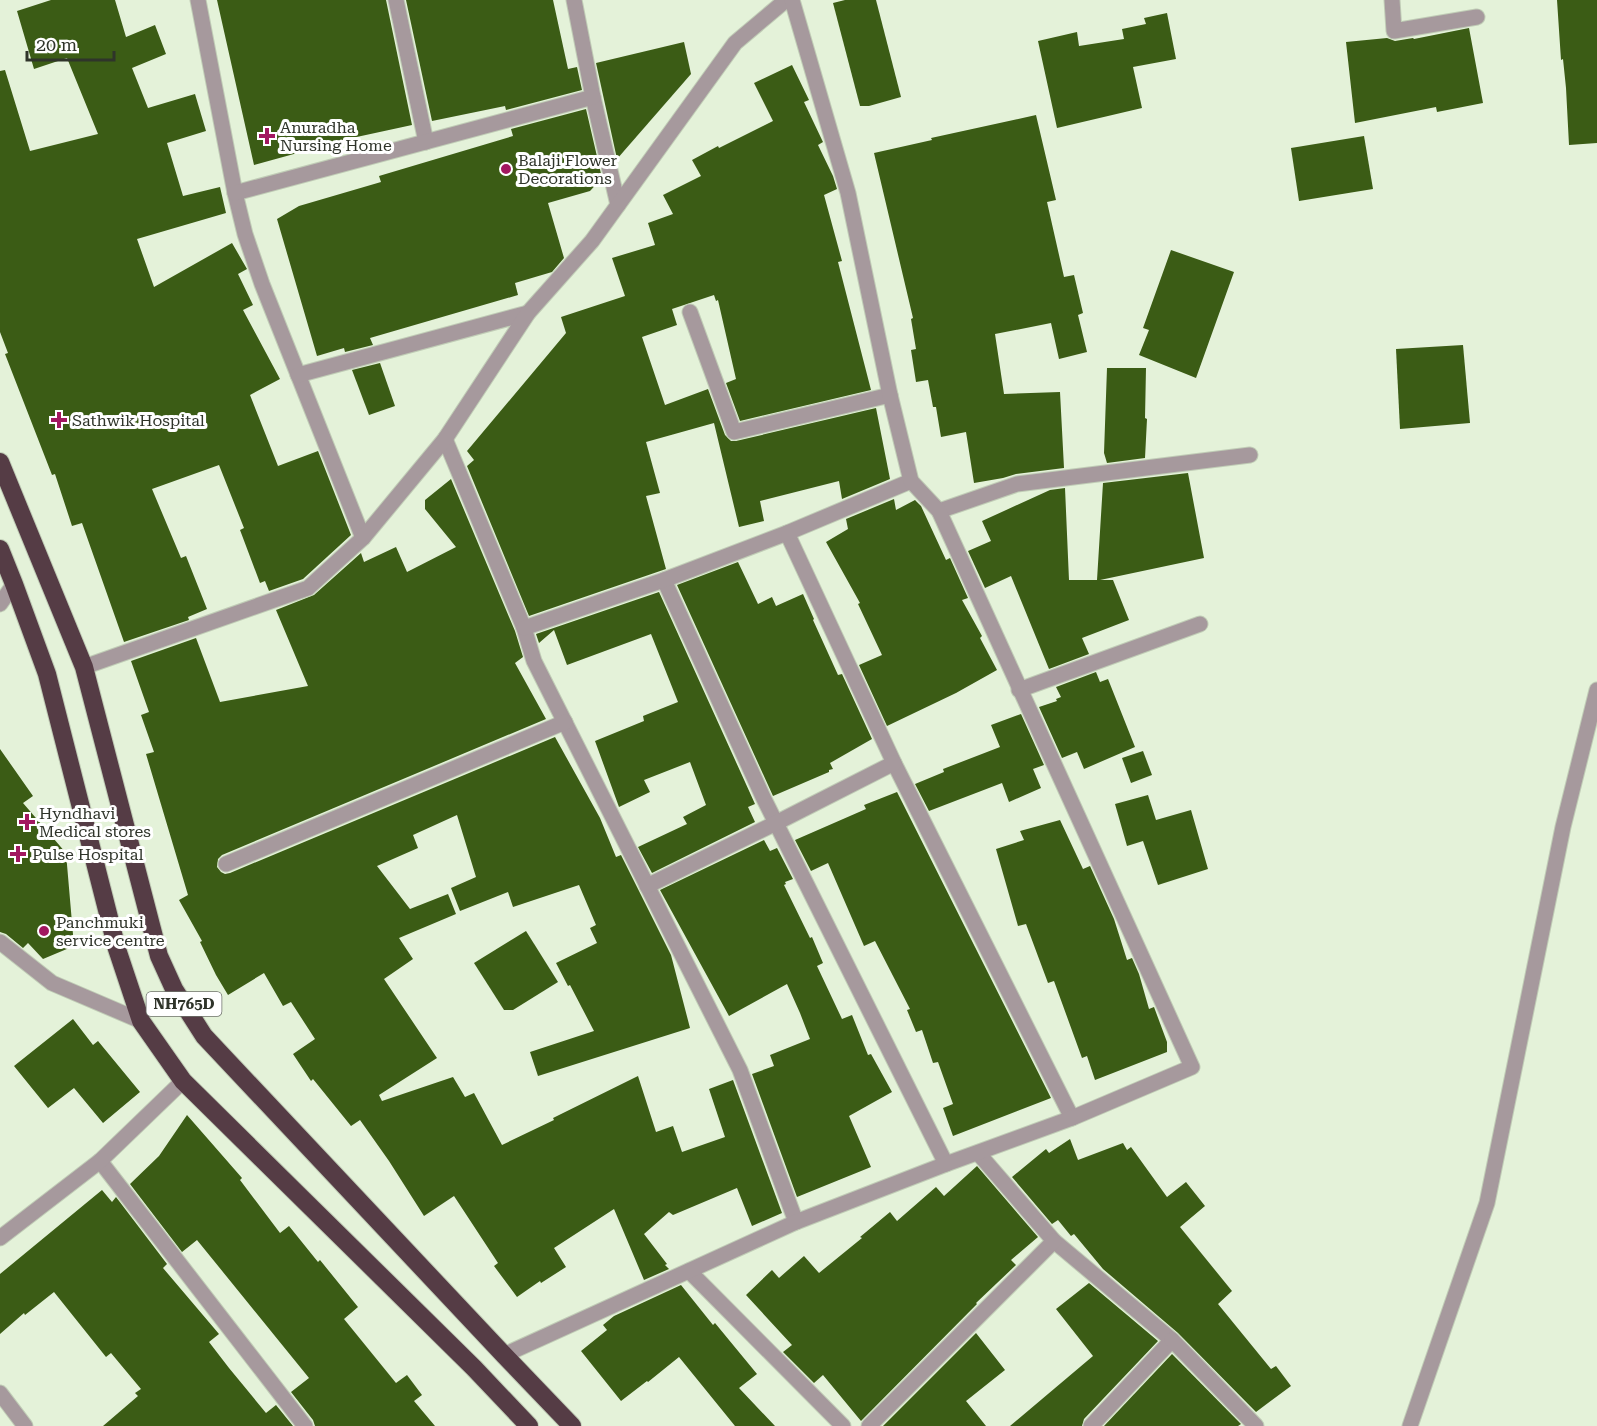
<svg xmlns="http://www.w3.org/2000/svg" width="1597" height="1426" font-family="'Roboto Serif',serif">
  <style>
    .building { fill: #3b5c15 }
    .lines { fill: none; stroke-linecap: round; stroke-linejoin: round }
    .minor-casing { stroke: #c0ccb6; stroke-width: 17 }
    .highway-casing { stroke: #c0ccb6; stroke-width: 20 }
    .minor { stroke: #a6999d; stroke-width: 15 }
    .highway { stroke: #553c45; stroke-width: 18 }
    .poi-dot { fill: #a21760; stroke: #fff; stroke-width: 2 }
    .labels { text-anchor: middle; stroke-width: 6; stroke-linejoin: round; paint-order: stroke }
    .shield { fill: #fff; stroke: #6d716a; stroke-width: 1.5 }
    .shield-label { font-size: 15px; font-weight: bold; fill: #2f342a }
    .poi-label { font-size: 16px; fill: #2f342a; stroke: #fff; text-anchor: start }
  </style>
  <rect width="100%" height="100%" fill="#e4f2d9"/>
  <!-- building -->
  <g class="building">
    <path d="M 51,0 L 115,0 L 126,37 L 155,25 L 166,54 L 132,68 L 148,108 L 195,94 L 206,131 L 167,143 L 183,196 L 220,187 L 226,213 L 137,239 L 154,287 L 232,243 L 247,269 L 238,274 L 253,305 L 243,310 L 280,379 L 250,395 L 278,466 L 318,451 L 351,535 L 303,579 L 269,591 L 265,581 L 260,583 L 240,530 L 244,528 L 219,465 L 152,489 L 181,558 L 186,556 L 207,609 L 188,617 L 189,620 L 124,642 L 82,523 L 72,526 L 55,474 L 52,475 L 5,354 L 8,353 L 0,332 L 0,71 L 5,70 L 30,151 L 98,134 L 67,58 L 34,69 L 17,11 Z"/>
    <path d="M 217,0 L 386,0 L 412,125 L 352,138 L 254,165 Z"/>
    <path d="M 406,0 L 553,0 L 568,69 L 577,67 L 582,90 L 506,110 L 505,106 L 432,121 Z"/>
    <path d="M 845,0 L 876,0 L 901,97 L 869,106 L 860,106 L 833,3 Z"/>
    <path d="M 1557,0 L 1597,0 L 1597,143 L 1569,145 L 1566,88 L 1563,59 L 1561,60 Z"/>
    <path d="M 1167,13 L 1176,59 L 1133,67 L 1142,108 L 1057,128 L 1038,41 L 1077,32 L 1079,46 L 1124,39 L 1122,29 L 1146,24 L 1144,18 Z"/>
    <path d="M 1469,28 L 1483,103 L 1437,112 L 1436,107 L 1355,123 L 1346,42 L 1387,38 L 1395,41 L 1413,38 L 1414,39 Z"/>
    <path d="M 684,42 L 691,74 L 617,159 L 596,63 Z"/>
    <path d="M 792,65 L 809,100 L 804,102 L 822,140 L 823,142 L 818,145 L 833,176 L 837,189 L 824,195 L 842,261 L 838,262 L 871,390 L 740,421 L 726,383 L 736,379 L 718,300 L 716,301 L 714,295 L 672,309 L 677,325 L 642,337 L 665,405 L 708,389 L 725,435 L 731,441 L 736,441 L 876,408 L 890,479 L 842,499 L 839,481 L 760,501 L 764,521 L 739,527 L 714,423 L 646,442 L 660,493 L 646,496 L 666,569 L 529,616 L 467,466 L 474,460 L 467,451 L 566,333 L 561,317 L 625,296 L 612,258 L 655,245 L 648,223 L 673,214 L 663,195 L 701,176 L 692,160 L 718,146 L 719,148 L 773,121 L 754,83 Z"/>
    <path d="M 586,109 L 602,178 L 590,191 L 548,203 L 564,258 L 552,272 L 515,283 L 518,295 L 370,338 L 373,345 L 345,352 L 344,348 L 317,356 L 277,219 L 299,206 L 381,182 L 379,176 L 513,136 L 511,129 Z"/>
    <path d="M 1036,115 L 1056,200 L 1047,202 L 1064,277 L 1074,275 L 1083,313 L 1078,315 L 1087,352 L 1059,359 L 1051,323 L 995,334 L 1004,394 L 1060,392 L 1064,468 L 1016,474 L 1003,478 L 974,483 L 966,432 L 941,437 L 936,407 L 933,407 L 928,380 L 916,382 L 911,350 L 916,349 L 911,319 L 913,318 L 874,153 L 932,140 L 931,138 Z"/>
    <path d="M 1364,136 L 1373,189 L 1299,201 L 1291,148 Z"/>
    <path d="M 1171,250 L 1234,272 L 1196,378 L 1139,355 L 1149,330 L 1143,328 Z"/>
    <path d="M 1463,345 L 1470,423 L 1400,429 L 1396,349 Z"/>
    <path d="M 380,363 L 395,406 L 369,415 L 352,370 Z"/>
    <path d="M 1107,368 L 1146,368 L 1145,418 L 1147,419 L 1145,458 L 1107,463 L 1104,453 Z"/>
    <path d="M 1188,473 L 1204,558 L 1100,580 L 1113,580 L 1129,620 L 1082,638 L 1089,654 L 1049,669 L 1011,576 L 985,588 L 968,551 L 991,541 L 982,521 L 1050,490 L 1065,488 L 1069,580 L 1097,580 L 1103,483 Z"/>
    <path d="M 451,479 L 515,631 L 523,657 L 515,663 L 546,719 L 222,855 L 218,859 L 217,867 L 221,872 L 225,874 L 230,873 L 555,737 L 600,818 L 616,857 L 621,855 L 671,955 L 690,1028 L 538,1076 L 530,1052 L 594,1031 L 570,985 L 568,986 L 556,963 L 597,943 L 590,928 L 596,925 L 579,885 L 513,907 L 508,892 L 460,911 L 451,888 L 476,877 L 457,815 L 413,835 L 418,848 L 377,866 L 410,909 L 448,894 L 456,914 L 399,938 L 413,959 L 384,979 L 437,1058 L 379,1095 L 382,1101 L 453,1077 L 465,1097 L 474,1093 L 502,1145 L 554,1120 L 553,1118 L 638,1076 L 656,1132 L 673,1126 L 682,1152 L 725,1137 L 709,1089 L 733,1080 L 782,1213 L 752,1226 L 737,1188 L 673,1215 L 669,1212 L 644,1234 L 667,1264 L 665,1265 L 669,1269 L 644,1280 L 614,1209 L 554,1248 L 566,1267 L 541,1283 L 540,1281 L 517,1297 L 494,1266 L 498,1263 L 454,1196 L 424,1216 L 389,1161 L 360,1120 L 351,1126 L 313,1079 L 311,1081 L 293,1054 L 315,1039 L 291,1002 L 283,1006 L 264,973 L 228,995 L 216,975 L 200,942 L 202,941 L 179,900 L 188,895 L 146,754 L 154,752 L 141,715 L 149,712 L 131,661 L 196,638 L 220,702 L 308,686 L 276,610 L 314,595 L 361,553 L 364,562 L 396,547 L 407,572 L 456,547 L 425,509 L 425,500 Z"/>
    <path d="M 894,499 L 896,510 L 915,500 L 921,506 L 946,560 L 950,558 L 968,598 L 962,600 L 982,636 L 980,638 L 997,670 L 956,693 L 887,726 L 859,665 L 882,655 L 858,604 L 860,603 L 826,542 L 848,529 L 846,519 Z"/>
    <path d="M 738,562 L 758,604 L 772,597 L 776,606 L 803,594 L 814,619 L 813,620 L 838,675 L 842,674 L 872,739 L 830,763 L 833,769 L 829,770 L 829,772 L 773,796 L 677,585 Z"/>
    <path d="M 659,592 L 755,804 L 748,807 L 755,822 L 652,873 L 638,847 L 687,824 L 683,817 L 706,805 L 690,762 L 644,780 L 650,792 L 619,807 L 595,741 L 644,721 L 643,716 L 678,702 L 651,634 L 567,665 L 554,630 L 539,643 L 536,634 Z"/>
    <path d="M 1096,672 L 1100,682 L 1108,679 L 1135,747 L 1084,769 L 1077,752 L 1062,758 L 1039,707 L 1057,701 L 1056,699 L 1061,697 L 1056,687 Z"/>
    <path d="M 1021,714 L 1044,765 L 1033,769 L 1041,788 L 1009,802 L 1002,783 L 929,811 L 915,784 L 944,772 L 943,769 L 1000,747 L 991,725 Z"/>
    <path d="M 0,749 L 33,796 L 23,803 L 66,853 L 74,946 L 43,959 L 28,943 L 23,948 L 6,934 L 0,932 Z"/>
    <path d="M 1143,751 L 1152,775 L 1131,783 L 1122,758 Z"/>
    <path d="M 897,792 L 1051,1098 L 953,1136 L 943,1108 L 953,1104 L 938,1062 L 933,1063 L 922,1030 L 916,1032 L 907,1010 L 910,1009 L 875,941 L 864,946 L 828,863 L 811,871 L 795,840 L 866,809 L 864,805 Z"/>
    <path d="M 1148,795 L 1156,820 L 1191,810 L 1208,869 L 1158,885 L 1143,841 L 1127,846 L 1115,804 Z"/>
    <path d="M 1060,820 L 1083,869 L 1090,866 L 1114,919 L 1127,960 L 1132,958 L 1139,974 L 1149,1009 L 1154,1007 L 1167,1042 L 1167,1052 L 1095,1080 L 1087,1056 L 1082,1058 L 1054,981 L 1048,983 L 1026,924 L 1018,926 L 996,849 L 1024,840 L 1020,831 Z"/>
    <path d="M 764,840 L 770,851 L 777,848 L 793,879 L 785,882 L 786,884 L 784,885 L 810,938 L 812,937 L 823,963 L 817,966 L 842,1019 L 852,1015 L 868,1055 L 871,1054 L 892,1092 L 849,1116 L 871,1167 L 797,1197 L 752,1074 L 774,1066 L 770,1055 L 810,1039 L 800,1013 L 787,984 L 729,1016 L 660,890 Z"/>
    <path d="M 526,931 L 558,982 L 513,1010 L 504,1010 L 474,963 Z"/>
    <path d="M 73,1019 L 93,1045 L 98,1041 L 140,1092 L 103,1123 L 74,1088 L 48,1108 L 14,1066 Z"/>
    <path d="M 187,1115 L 242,1178 L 240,1180 L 280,1233 L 289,1226 L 318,1262 L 320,1260 L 358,1307 L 344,1319 L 396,1383 L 407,1375 L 422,1395 L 414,1401 L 435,1426 L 315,1426 L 313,1420 L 291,1392 L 309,1378 L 197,1240 L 182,1252 L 130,1184 L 159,1156 Z"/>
    <path d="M 1070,1139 L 1078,1160 L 1123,1143 L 1127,1150 L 1131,1147 L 1167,1197 L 1186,1182 L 1205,1206 L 1180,1227 L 1232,1291 L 1218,1304 L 1271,1369 L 1276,1366 L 1291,1386 L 1256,1412 L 1178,1333 L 1103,1269 L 1074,1234 L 1071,1236 L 1058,1220 L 1052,1224 L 1012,1177 L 1046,1149 L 1049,1153 Z"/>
    <path d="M 977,1166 L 1038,1237 L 1011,1260 L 1016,1265 L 976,1303 L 977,1304 L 861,1421 L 823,1375 L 814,1383 L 783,1352 L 792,1345 L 746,1295 L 772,1270 L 779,1278 L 804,1256 L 819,1273 L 862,1238 L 860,1237 L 890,1212 L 897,1221 L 936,1187 L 944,1196 Z"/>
    <path d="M 102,1190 L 112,1202 L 116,1197 L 167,1264 L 163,1268 L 219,1334 L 209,1342 L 229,1368 L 266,1413 L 276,1405 L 293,1426 L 103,1426 L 138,1396 L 135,1393 L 141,1389 L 111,1353 L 106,1357 L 54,1292 L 25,1315 L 24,1313 L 0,1334 L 0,1274 Z"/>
    <path d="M 1089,1283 L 1158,1341 L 1084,1419 L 1082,1426 L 1010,1426 L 1093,1356 L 1056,1309 Z"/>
    <path d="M 681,1285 L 713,1325 L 715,1323 L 757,1374 L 739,1388 L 775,1426 L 735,1426 L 679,1357 L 648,1382 L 647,1381 L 621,1401 L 581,1351 L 607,1330 L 603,1325 L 614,1316 Z"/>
    <path d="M 976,1333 L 1005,1370 L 966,1401 L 986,1426 L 883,1426 Z"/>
    <path d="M 1172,1354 L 1241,1424 L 1238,1426 L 1104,1426 Z"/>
  </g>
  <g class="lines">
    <defs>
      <g id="minor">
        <path d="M 198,0 L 235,193 L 245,234 L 262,284 L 363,538"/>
        <path d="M 396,0 L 426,142"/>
        <path d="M 574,0 L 593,97 L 618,205"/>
        <path d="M 1392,0 L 1394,31 L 1477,17"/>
        <path d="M 235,193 L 593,97"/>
        <path d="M 690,312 L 734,432 L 890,395"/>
        <path d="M 298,375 L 528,313"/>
        <path d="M 445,439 L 524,628 L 534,661 L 740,1070 L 796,1222"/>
        <path d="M 939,511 L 1017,484 L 1250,455"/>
        <path d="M 787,533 L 894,763 L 1072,1118"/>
        <path d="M 664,580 L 763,797 L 946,1164"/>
        <path d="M 0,604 L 14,584"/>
        <path d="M 524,628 L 664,580 L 787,533 L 911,481"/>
        <path d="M 84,667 L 308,588 L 363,538 L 445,439 L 528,313 L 592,241 L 735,43 L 786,0"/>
        <path d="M 1019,690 L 1200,624"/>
        <path d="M 226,864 L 565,722"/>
        <path d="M 647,886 L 776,823 L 894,763"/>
        <path d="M 0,942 L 52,983 L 141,1021"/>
        <path d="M 978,1153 L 1054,1241 L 1172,1340 L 1091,1426"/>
        <path d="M 100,1161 L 305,1426"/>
        <path d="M 0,1238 L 100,1161 L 183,1081"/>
        <path d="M 689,1271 L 843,1426"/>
        <path d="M 1172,1340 L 1256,1426"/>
        <path d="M 504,1355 L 796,1222 L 946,1164 L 1072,1118 L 1192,1067 L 939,511 L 911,481 L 890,395 L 848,193 L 792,0"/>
        <path d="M 0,1393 L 25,1426"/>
        <path d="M 869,1426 L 1054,1241"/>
        <path d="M 1410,1426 L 1487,1203 L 1563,827 L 1597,690"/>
      </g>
      <g id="highway">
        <path d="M 0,462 L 84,667 L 159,956 L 174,989 L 204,1036 L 504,1355 L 572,1426"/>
        <path d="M 0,549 L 14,584 L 47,674 L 117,949 L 141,1021 L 183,1081 L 474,1368 L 529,1426"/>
      </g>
    </defs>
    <!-- minor casing -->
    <use href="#minor" class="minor-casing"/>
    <!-- highway casing -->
    <use href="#highway" class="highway-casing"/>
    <!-- minor -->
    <use href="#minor" class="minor"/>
    <!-- highway -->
    <use href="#highway" class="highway"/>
  </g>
  <!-- markers -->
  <g class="poi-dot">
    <path d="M264 127h6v6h6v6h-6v6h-6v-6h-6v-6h6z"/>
    <circle cx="506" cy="169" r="6"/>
    <path d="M56 411h6v6h6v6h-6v6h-6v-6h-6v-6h6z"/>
    <path d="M24 813h6v6h6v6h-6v6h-6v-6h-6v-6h6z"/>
    <path d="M15 845h6v6h6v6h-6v6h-6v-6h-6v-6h6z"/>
    <circle cx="44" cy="931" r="6"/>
  </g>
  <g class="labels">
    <!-- shield labels -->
    <rect class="shield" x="146.5" y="992" width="75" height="24" rx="4.5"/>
    <g class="shield-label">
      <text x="184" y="1009">NH765D</text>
    </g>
    <!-- poi labels -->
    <g class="poi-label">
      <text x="280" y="133">Anuradha<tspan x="280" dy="18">Nursing Home</tspan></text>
      <text x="518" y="166">Balaji Flower<tspan x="518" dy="18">Decorations</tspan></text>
      <text x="72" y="426">Sathwik Hospital</text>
      <text x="39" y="819">Hyndhavi<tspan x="39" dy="18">Medical stores</tspan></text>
      <text x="32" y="860">Pulse Hospital</text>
      <text x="56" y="928">Panchmuki<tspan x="56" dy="18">service centre</tspan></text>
    </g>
  </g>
  <!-- scale -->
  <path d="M27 51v9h87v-9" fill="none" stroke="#2f342a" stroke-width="3"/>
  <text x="36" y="51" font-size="18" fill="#2f342a" stroke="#ffffff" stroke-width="4.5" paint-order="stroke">20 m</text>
</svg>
